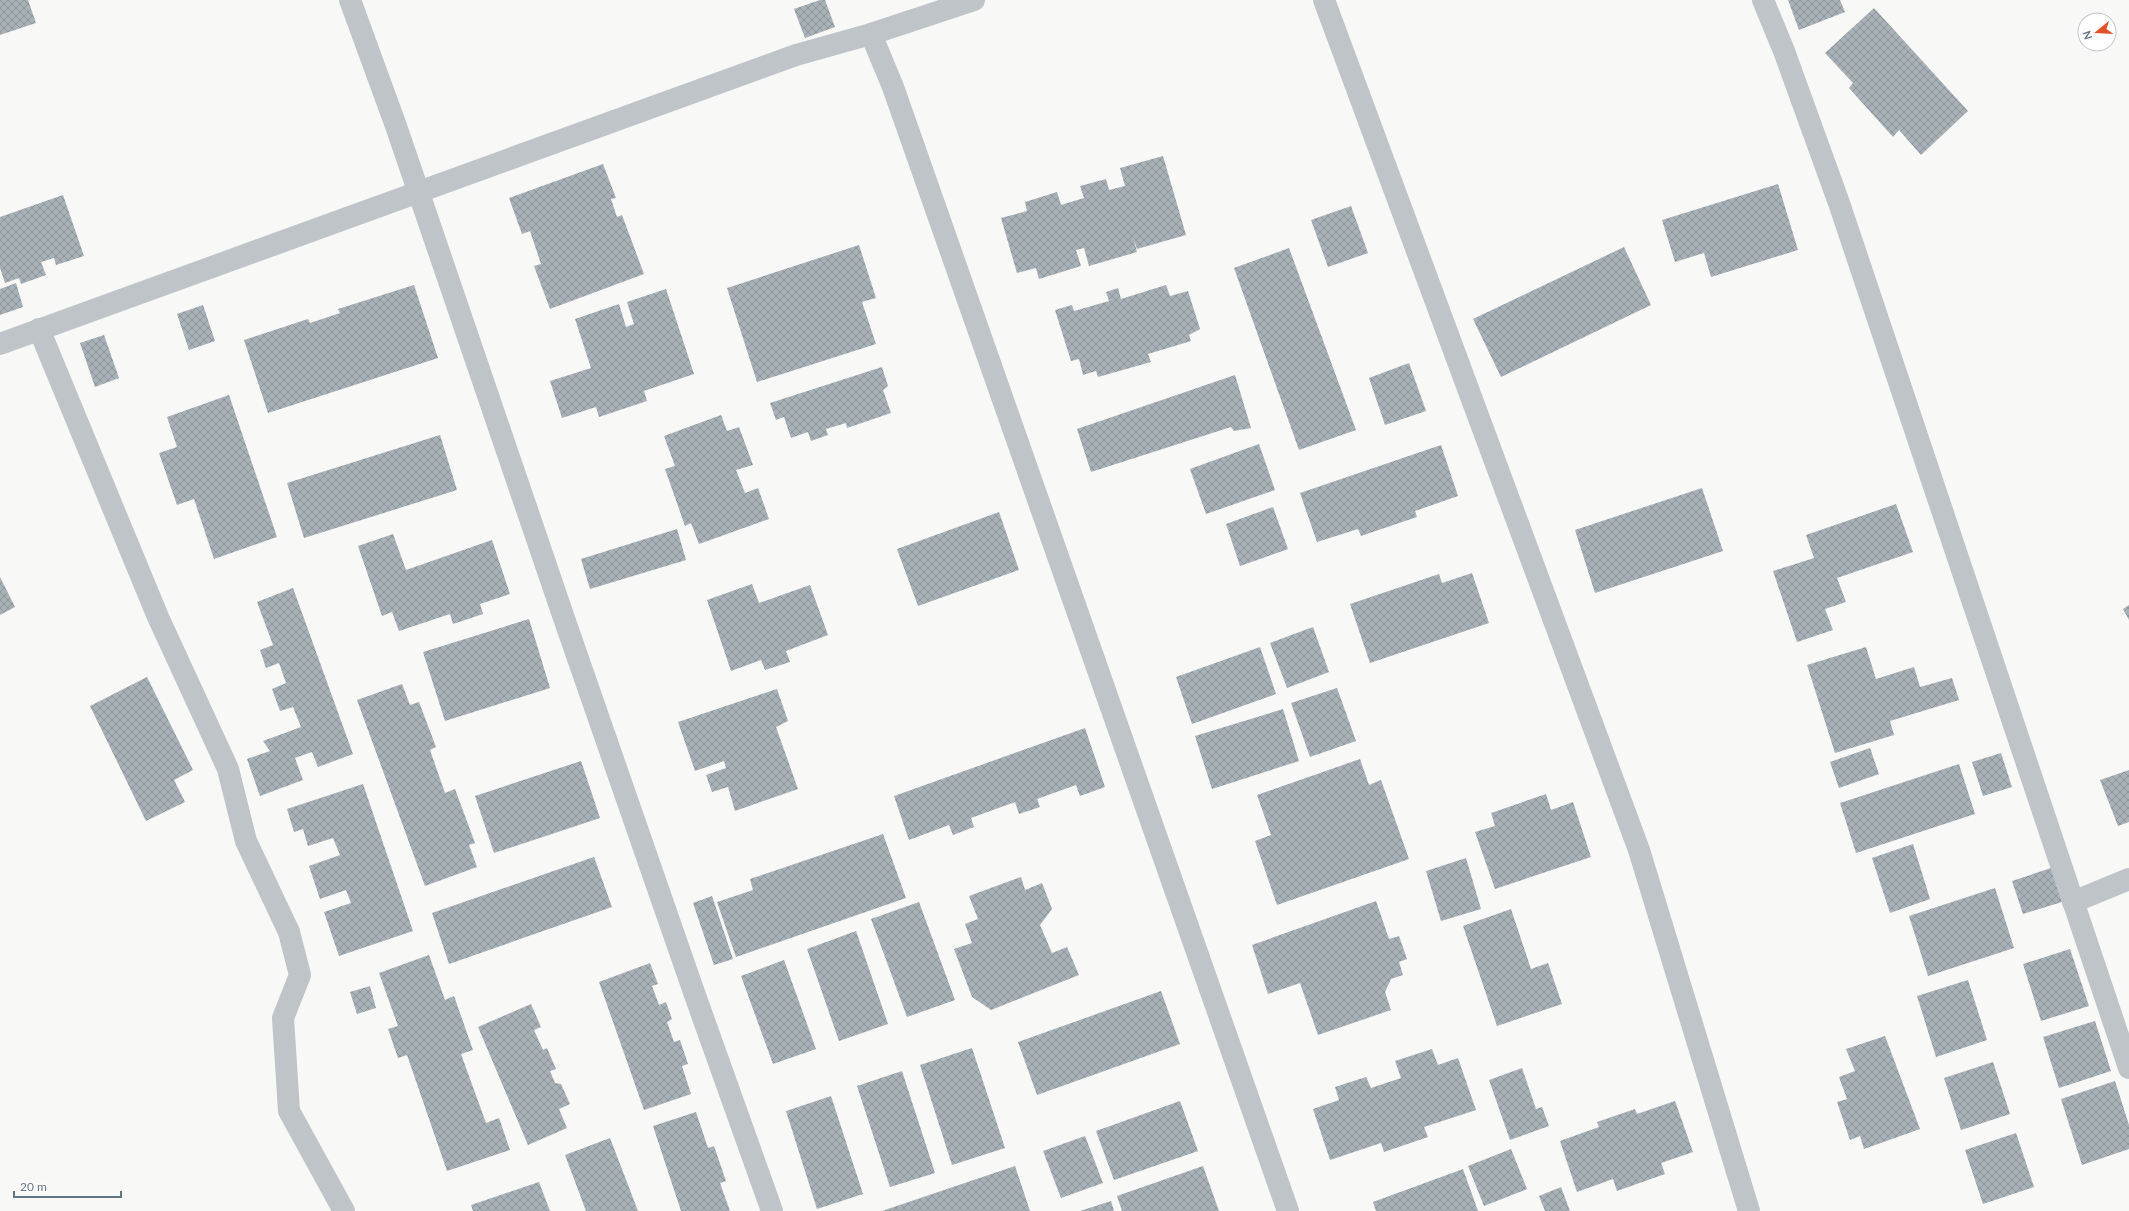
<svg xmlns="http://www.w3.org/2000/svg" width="2129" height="1211" font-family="Lato,sans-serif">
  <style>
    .building { fill: url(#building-cross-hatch) }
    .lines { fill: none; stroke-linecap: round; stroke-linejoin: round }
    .minor { stroke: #bfc4c8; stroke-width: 22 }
  </style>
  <defs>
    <pattern id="building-cross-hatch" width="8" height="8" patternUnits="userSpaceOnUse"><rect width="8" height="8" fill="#a8b1b7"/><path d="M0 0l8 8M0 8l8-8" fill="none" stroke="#8c959a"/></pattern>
  </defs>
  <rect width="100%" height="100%" fill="#f8f8f6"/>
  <!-- building -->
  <g class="building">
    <path d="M 0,0 L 28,0 L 36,23 L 0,35 Z"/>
    <path d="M 820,0 L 825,0 L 835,27 L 805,38 L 794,9 Z"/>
    <path d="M 1788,0 L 1840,0 L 1845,12 L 1799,30 Z"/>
    <path d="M 1874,8 L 1968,111 L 1921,155 L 1899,130 L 1893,137 L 1849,88 L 1853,83 L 1825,53 Z"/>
    <path d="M 1163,156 L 1186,235 L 1137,249 L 1133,237 L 1137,252 L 1089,266 L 1084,248 L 1076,250 L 1081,266 L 1039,279 L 1036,268 L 1017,273 L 1001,218 L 1027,211 L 1025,202 L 1057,192 L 1061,205 L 1084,198 L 1080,186 L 1106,179 L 1109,190 L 1125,186 L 1120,168 Z"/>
    <path d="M 603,164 L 616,198 L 611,199 L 617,217 L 622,215 L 644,274 L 550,309 L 534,266 L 541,264 L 530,231 L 522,234 L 509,198 Z"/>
    <path d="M 1778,184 L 1798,250 L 1711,277 L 1704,253 L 1675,262 L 1662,220 Z"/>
    <path d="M 63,195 L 84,256 L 56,265 L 54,258 L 41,262 L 46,275 L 21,284 L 19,278 L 5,283 L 0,268 L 0,217 Z"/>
    <path d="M 1351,206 L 1368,253 L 1328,267 L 1311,220 Z"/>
    <path d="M 859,245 L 876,298 L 862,302 L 876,344 L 757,382 L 727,288 Z"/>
    <path d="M 1624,247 L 1651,305 L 1501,377 L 1473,319 Z"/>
    <path d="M 1289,248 L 1356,430 L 1299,450 L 1234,268 Z"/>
    <path d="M 16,283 L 23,307 L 0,315 L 0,289 Z"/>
    <path d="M 414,285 L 438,358 L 268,413 L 244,340 L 308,319 L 310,323 L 340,313 L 338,309 Z"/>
    <path d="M 1166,285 L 1170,296 L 1188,291 L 1200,329 L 1189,335 L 1191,341 L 1148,354 L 1151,362 L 1098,377 L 1096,371 L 1083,375 L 1079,359 L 1071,361 L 1055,310 L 1072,305 L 1074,311 L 1109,301 L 1106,292 L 1118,288 L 1121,299 Z"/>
    <path d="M 666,289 L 694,374 L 644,391 L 647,401 L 599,417 L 596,407 L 562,418 L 550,381 L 591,368 L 575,319 L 619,304 L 626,327 L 634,324 L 627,302 Z"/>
    <path d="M 203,305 L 215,341 L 189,350 L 177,314 Z"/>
    <path d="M 104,335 L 119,378 L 95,387 L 80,343 Z"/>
    <path d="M 1409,363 L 1426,411 L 1385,425 L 1369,378 Z"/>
    <path d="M 882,367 L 888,386 L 883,390 L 891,413 L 847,428 L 846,423 L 826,429 L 828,435 L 811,441 L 808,432 L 791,438 L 784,417 L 776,420 L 770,403 Z"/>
    <path d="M 1235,375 L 1251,428 L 1234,431 L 1231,427 L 1091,472 L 1077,429 Z"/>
    <path d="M 229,395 L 277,537 L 214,559 L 194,499 L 177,505 L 159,453 L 177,447 L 167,417 Z"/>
    <path d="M 721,415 L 727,431 L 739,427 L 753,465 L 736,470 L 745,493 L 758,488 L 769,519 L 699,544 L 691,523 L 685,526 L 665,469 L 675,466 L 664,436 Z"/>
    <path d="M 440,435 L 457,490 L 304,538 L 287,483 Z"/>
    <path d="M 1259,444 L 1275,490 L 1206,514 L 1190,469 Z"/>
    <path d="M 1441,445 L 1458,496 L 1415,511 L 1417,517 L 1361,536 L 1358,529 L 1317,542 L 1300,493 Z"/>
    <path d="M 1702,488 L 1723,551 L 1595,593 L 1575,530 Z"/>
    <path d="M 1896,504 L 1913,552 L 1837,578 L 1846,602 L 1825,609 L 1833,630 L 1797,642 L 1773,571 L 1814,558 L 1806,535 Z"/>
    <path d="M 1273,507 L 1288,549 L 1240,566 L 1226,524 Z"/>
    <path d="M 999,512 L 1019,570 L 918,606 L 897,549 Z"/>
    <path d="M 677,529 L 686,560 L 590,589 L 581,559 Z"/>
    <path d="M 393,534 L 406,570 L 492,540 L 510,594 L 480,604 L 483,614 L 453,624 L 450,614 L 399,631 L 392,612 L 382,616 L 358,546 Z"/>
    <path d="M 1472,573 L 1489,623 L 1370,663 L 1350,604 L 1439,574 L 1442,583 Z"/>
    <path d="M 0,577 L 15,607 L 0,615 Z"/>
    <path d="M 752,584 L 759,603 L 810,585 L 828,635 L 786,651 L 790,662 L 765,670 L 761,660 L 731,671 L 707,600 Z"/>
    <path d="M 293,588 L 353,754 L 318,767 L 312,752 L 295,758 L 303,780 L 260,796 L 247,759 L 270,751 L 263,741 L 301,727 L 293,707 L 280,711 L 272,689 L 286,683 L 279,663 L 266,668 L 260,650 L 273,645 L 257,602 Z"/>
    <path d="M 2129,605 L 2129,620 L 2123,609 Z"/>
    <path d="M 529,619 L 550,688 L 445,721 L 423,652 Z"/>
    <path d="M 1313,627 L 1329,672 L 1287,688 L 1270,643 Z"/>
    <path d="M 1260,647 L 1276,694 L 1192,724 L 1176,677 Z"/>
    <path d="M 1866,647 L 1876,679 L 1914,667 L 1920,687 L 1952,678 L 1959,700 L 1890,721 L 1894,735 L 1835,753 L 1807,665 Z"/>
    <path d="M 147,677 L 193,770 L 174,780 L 185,802 L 146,821 L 90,706 Z"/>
    <path d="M 402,684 L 410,705 L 419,702 L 436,747 L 430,750 L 445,793 L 455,789 L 475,843 L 469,845 L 477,867 L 425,886 L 357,700 Z"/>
    <path d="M 1337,688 L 1356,741 L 1310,757 L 1291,703 Z"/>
    <path d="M 777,689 L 788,721 L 776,727 L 798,789 L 735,811 L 728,787 L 712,792 L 706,775 L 726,768 L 724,761 L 695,771 L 678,722 Z"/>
    <path d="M 1283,709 L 1299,761 L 1212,789 L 1195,736 Z"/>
    <path d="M 1085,728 L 1105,787 L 1080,796 L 1076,785 L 1037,799 L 1040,807 L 1019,814 L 1015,802 L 971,818 L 974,827 L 953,835 L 949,825 L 909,840 L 894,796 Z"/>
    <path d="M 1870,748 L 1879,774 L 1839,788 L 1830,762 Z"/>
    <path d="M 2001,753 L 2012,787 L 1983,796 L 1972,762 Z"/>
    <path d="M 1360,759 L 1369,785 L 1381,780 L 1409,859 L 1277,905 L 1255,841 L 1271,835 L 1257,795 Z"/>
    <path d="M 581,761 L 600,818 L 494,853 L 475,796 Z"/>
    <path d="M 1959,764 L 1975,814 L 1856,853 L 1840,803 Z"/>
    <path d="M 2129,770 L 2129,822 L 2118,826 L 2100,780 Z"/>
    <path d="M 363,784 L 413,931 L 339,956 L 324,912 L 351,903 L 346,890 L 320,899 L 309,866 L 340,855 L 333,838 L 308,846 L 303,829 L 294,832 L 287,809 Z"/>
    <path d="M 1546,794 L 1551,810 L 1573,802 L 1591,857 L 1495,889 L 1475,832 L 1495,826 L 1491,813 Z"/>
    <path d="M 883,834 L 906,898 L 736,957 L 717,902 L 753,890 L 750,879 Z"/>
    <path d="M 1913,844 L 1930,899 L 1890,913 L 1872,858 Z"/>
    <path d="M 594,857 L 612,907 L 449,964 L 432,913 Z"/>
    <path d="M 1466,858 L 1481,909 L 1441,921 L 1426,871 Z"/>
    <path d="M 2051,868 L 2062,902 L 2023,914 L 2012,881 Z"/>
    <path d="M 1021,877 L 1025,890 L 1042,883 L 1052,909 L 1040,925 L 1052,953 L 1067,947 L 1079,975 L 991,1010 L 972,997 L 954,949 L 972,943 L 965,924 L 978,919 L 969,896 Z"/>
    <path d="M 1995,888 L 2014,948 L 1928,976 L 1909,916 Z"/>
    <path d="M 712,896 L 733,959 L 714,965 L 693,903 Z"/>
    <path d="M 1376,901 L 1389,939 L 1399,936 L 1407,959 L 1399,962 L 1403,975 L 1391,979 L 1385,992 L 1391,1010 L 1318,1035 L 1300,983 L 1268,994 L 1252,945 Z"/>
    <path d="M 919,902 L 955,1000 L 907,1017 L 871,919 Z"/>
    <path d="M 1511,909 L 1531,969 L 1548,963 L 1562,1004 L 1497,1026 L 1463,926 Z"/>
    <path d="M 856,931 L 888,1024 L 839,1041 L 807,949 Z"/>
    <path d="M 2070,949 L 2089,1006 L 2041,1021 L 2023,964 Z"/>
    <path d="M 429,955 L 445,1000 L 454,996 L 473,1050 L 461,1054 L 486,1123 L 499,1118 L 510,1150 L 447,1171 L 407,1055 L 398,1058 L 388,1029 L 398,1026 L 379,973 Z"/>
    <path d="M 784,960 L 816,1049 L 773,1064 L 741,976 Z"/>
    <path d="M 650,963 L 658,984 L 652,986 L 659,1005 L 666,1002 L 672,1019 L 667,1022 L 674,1042 L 680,1040 L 688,1064 L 682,1066 L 691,1094 L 644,1110 L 599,982 Z"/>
    <path d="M 1968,980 L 1987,1040 L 1936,1057 L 1917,996 Z"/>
    <path d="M 370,986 L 376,1008 L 357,1014 L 350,992 Z"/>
    <path d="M 1161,991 L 1180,1044 L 1037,1095 L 1018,1042 Z"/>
    <path d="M 531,1004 L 541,1027 L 534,1030 L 543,1050 L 547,1048 L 556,1069 L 550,1071 L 555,1083 L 561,1084 L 570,1104 L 559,1109 L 567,1128 L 528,1145 L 478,1027 Z"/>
    <path d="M 2095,1021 L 2111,1071 L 2059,1088 L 2043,1037 Z"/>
    <path d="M 1885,1036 L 1920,1129 L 1864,1149 L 1860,1136 L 1850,1140 L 1837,1102 L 1847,1099 L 1839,1077 L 1855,1071 L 1846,1049 Z"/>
    <path d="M 972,1048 L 1005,1148 L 952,1165 L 920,1065 Z"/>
    <path d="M 1432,1049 L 1438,1065 L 1458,1058 L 1476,1110 L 1424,1127 L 1428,1137 L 1384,1152 L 1381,1143 L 1330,1160 L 1313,1109 L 1339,1100 L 1335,1087 L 1366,1077 L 1371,1088 L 1401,1078 L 1395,1061 Z"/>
    <path d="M 1993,1062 L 2010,1114 L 1961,1130 L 1944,1078 Z"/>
    <path d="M 1522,1068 L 1536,1109 L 1542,1107 L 1549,1126 L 1510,1140 L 1489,1080 Z"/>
    <path d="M 902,1071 L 935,1173 L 890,1187 L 857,1086 Z"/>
    <path d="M 2115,1081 L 2129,1125 L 2129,1149 L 2082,1165 L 2061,1099 Z"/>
    <path d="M 831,1096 L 863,1194 L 817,1209 L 786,1111 Z"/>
    <path d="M 1180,1101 L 1198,1151 L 1114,1180 L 1096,1131 Z"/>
    <path d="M 1675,1101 L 1693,1152 L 1661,1163 L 1665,1174 L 1617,1191 L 1613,1179 L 1577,1192 L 1560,1141 L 1599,1127 L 1597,1122 L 1635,1109 L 1637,1114 Z"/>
    <path d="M 696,1112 L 708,1148 L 714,1146 L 726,1181 L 720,1183 L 730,1211 L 681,1211 L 653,1126 Z"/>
    <path d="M 2016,1133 L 2034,1187 L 1983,1204 L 1965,1150 Z"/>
    <path d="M 1085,1136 L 1103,1183 L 1061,1198 L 1043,1151 Z"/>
    <path d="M 610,1138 L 638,1211 L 586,1211 L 565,1155 Z"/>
    <path d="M 1511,1149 L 1527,1189 L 1484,1206 L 1468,1166 Z"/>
    <path d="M 1015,1166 L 1030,1211 L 882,1211 Z"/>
    <path d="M 1203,1166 L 1219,1211 L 1122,1211 L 1117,1196 Z"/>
    <path d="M 1463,1169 L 1478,1211 L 1376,1211 L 1373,1202 Z"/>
    <path d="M 539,1182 L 550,1211 L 473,1211 L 471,1205 Z"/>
    <path d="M 1561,1187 L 1570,1211 L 1545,1211 L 1539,1196 Z"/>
    <path d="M 1111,1201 L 1114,1211 L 1080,1211 Z"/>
  </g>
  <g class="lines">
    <!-- minor -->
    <g class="minor">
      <path d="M 350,0 L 396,126 L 566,624 L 696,998 L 772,1211"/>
      <path d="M 1324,0 L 1639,850 L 1749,1211"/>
      <path d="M 1763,0 L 1784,51 L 1839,203 L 2129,1068"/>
      <path d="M 871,34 L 893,87 L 1288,1211"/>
      <path d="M 39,329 L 158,617 L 228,769 L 246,841 L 289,932 L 300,975 L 283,1018 L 289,1111 L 344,1211"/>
      <path d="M 0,344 L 796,55 L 871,34 L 974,0"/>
      <path d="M 2073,902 L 2129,879"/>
    </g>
  </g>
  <!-- north arrow -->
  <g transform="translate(2097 32) rotate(252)"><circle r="19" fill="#ffffff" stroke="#c1c7cc"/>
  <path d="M0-3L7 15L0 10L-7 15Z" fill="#e2532c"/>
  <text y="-6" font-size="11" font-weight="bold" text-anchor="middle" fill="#647480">N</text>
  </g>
  <!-- scale -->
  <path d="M14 1191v6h107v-6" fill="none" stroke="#647480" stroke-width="2"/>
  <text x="20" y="1191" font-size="12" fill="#647480" stroke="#ffffff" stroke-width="3" paint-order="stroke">20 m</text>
</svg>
